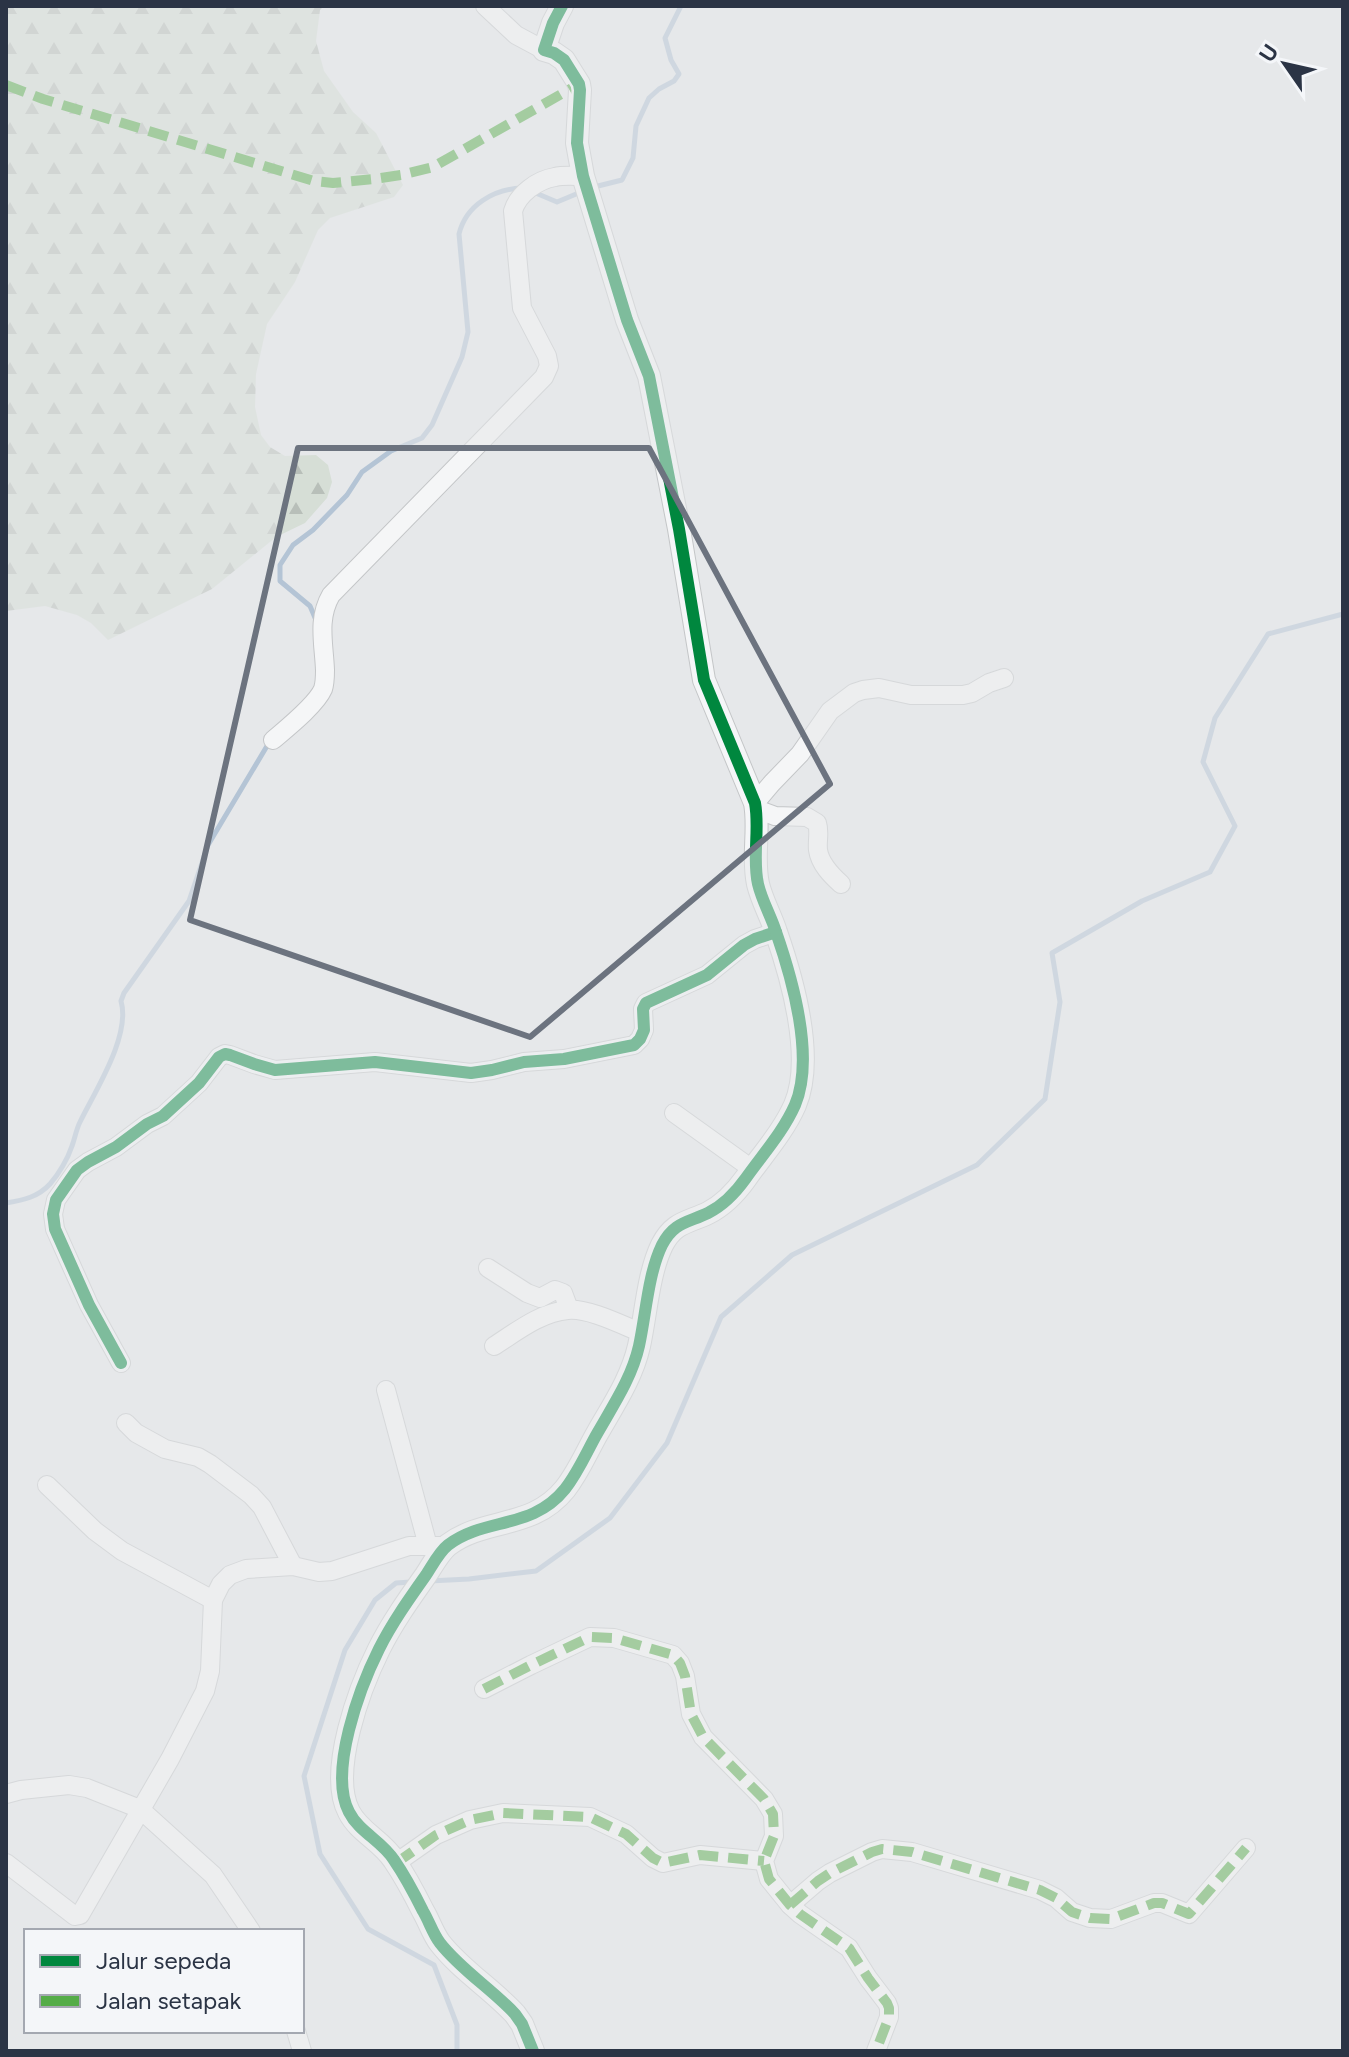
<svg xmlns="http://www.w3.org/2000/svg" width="1349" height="2057" font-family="Figtree,sans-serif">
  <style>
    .forest { fill: url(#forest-firs) }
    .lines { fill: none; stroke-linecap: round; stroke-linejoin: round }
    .stream { stroke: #b4c4d5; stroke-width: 5 }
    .minor-casing { stroke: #c4c6c8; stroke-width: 20 }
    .tertiary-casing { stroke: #c4c6c8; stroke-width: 24 }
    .minor { stroke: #f5f6f7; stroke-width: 18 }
    .tertiary { stroke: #f5f6f7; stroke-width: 22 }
    .quiet { stroke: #54ac47; stroke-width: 10; stroke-dasharray: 20 10; stroke-linecap: butt }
    .cycleway-casing { stroke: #f4f6f9; stroke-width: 17 }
    .cycleway { stroke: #00873e; stroke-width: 12 }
    .marked { fill: none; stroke: #6c737f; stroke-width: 6; stroke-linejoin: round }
  </style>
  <defs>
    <pattern id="forest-firs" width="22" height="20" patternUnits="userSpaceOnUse" patternTransform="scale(2)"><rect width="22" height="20" fill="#d6ded6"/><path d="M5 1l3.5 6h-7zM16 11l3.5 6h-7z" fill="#b8bfb9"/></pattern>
  </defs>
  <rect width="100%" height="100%" fill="#e6e8ea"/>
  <!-- forest -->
  <path class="forest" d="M 6,6 L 324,6 L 320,10 L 316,41 L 324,71 L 353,112 L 376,133 L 403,185 L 394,197 L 330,218 L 318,230 L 295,282 L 267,324 L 256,374 L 255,407 L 261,435 L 270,447 L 285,456 L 316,455 L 328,465 L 332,482 L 327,498 L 305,523 L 276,537 L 212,589 L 108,640 L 91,623 L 77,615 L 45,606 L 6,611 Z"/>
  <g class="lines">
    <!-- stream -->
    <g class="stream">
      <path d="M 594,187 L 622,180 L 633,158 L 636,126 L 649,98 L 659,89 L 674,81 L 679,74 L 671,60 L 665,38 L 681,6"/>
      <path d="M 531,191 L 557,202 L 581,192"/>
      <path d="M 316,620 L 310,606 L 280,581 L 280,565 L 293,545 L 313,530 L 347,495 L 362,472 L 391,451 L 422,438 L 432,425 L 462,357 L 468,332 L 459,234 C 466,205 494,189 522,188"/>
      <path d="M 6,1203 C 24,1200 38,1197 50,1184 C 59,1174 68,1158 72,1146 C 75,1138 76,1130 80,1122 C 95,1091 131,1036 121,1001 L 124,993 L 189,901 L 208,845 L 270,741"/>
      <path d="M 429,1581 L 469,1579 L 536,1571 L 610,1518 L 667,1443 L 721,1317 L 792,1255 L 977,1165 L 1045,1099 L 1060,1002 L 1052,953 L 1142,901 L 1210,872 L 1235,826 L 1203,762 L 1215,718 L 1268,634 L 1343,614"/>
      <path d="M 411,1582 L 396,1583 L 375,1600 L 345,1650 L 304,1776 L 320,1854 L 368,1929 L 434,1965 L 457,2025 L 457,2051"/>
    </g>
    <defs>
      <g id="minor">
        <path d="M 485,6 L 516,35 L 544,50"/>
        <path d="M 273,740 C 287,728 316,705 323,689 C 325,683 325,677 325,670 C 324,644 317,619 331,595 L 544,377 L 549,366 L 547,356 L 522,308 L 513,211 C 518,194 537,180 555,177 C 563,175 574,176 583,176"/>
        <path d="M 755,803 L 772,783 L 800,754 L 830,711 L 854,693 L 863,690 L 879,688 L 911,695 L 963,695 L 972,693 L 989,683 L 1004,678"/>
        <path d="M 756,809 L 775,816 L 807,817 L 817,823 C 820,832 817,840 818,850 C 820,864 831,875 841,884"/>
        <path d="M 674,1113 L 752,1169"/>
        <path d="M 488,1268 L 527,1293 L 540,1298 L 555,1290 L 563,1293 L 569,1309"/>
        <path d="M 494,1346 C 516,1332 541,1312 568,1310 C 589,1308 622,1325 642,1333"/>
        <path d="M 121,1363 L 89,1305 L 55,1229 L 53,1214 L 56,1200 L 77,1170 L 88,1162 L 116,1147 L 147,1124 L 163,1116 L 199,1083 L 219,1057 L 225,1054 L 230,1055 L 254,1064 L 275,1070 L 375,1062 L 471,1073 L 492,1070 L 524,1062 L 564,1059 L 634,1045 L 640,1039 L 644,1030 L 643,1009 L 646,1003 L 707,975 L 744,945 L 755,939 L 776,932"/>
        <path d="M 386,1390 L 428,1546"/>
        <path d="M 126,1423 L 136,1433 L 165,1449 L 198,1457 L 210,1464 L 251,1495 L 262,1507 L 293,1566"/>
        <path d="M 47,1485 L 95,1531 L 122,1551 L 213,1600"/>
        <path d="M 484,1689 L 531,1665 L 590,1637 L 614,1638 L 673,1655 L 680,1663 L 685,1676 L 691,1714 L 703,1737 L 764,1799 L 773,1814 L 774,1836 L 764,1861 L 769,1879 L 790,1905 L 800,1914 L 849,1948 L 868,1978 L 887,2003 L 889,2008 L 889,2017 L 876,2051"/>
        <path d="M 6,1794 L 21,1790 L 69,1785 L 87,1788 L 140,1809 L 213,1875 L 251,1931"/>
        <path d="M 6,1863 L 75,1916 L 80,1915 L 170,1759 L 205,1691 L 210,1671 L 213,1600 L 221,1584 L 230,1575 L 246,1569 L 293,1566 L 319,1572 L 332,1571 L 409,1546 L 445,1546"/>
        <path d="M 396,1863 L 436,1835 L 470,1820 L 503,1813 L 590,1817 L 626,1834 L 653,1858 L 663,1863 L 700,1855 L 764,1861"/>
        <path d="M 790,1905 L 818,1881 L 830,1873 L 872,1852 L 882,1849 L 912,1852 L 1040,1890 L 1056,1898 L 1072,1912 L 1090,1918 L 1111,1919 L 1154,1903 L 1162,1903 L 1189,1914 L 1246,1848"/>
        <path d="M 296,2031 L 302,2051"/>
      </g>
      <path id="tertiary" d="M 533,2051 L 522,2024 L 515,2014 C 492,1989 461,1970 440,1943 C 433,1934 429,1921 423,1911 C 414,1893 405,1876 394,1860 C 382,1841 359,1832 349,1812 C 328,1772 360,1687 379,1649 C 392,1623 409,1599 426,1575 C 432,1566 439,1552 448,1545 C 485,1517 532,1530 565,1489 C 579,1471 587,1451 598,1432 C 614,1404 632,1377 639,1346 C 646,1314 648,1274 662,1245 C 674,1222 687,1223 708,1213 C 724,1205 736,1192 746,1178 C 763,1154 783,1132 795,1105 C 815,1058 792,978 776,932 C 771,916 762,901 758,884 C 752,857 760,830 755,803 L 704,680 L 679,529 L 649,376 L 627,320 L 583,176 L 577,143 L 580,90 L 579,84 L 564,60 L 554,53 L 544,50 L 553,23 L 562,6"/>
    </defs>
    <!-- minor casing -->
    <use href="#minor" class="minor-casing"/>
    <!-- tertiary casing -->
    <use href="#tertiary" class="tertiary-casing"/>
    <!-- minor -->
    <use href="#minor" class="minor"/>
    <!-- tertiary -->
    <use href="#tertiary" class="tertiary"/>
    <!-- quiet -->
    <g class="quiet">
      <path d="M 6,85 L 43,99 L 314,181 L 333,183 L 374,179 L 401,175 L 433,167 L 579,84"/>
      <path d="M 484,1689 L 531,1665 L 590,1637 L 614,1638 L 673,1655 L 680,1663 L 685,1676 L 691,1714 L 703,1737 L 764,1799 L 773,1814 L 774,1836 L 764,1861 L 769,1879 L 790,1905 L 800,1914 L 849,1948 L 868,1978 L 887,2003 L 889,2008 L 889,2017 L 876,2051"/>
      <path d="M 396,1863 L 436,1835 L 470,1820 L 503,1813 L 590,1817 L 626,1834 L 653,1858 L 663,1863 L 700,1855 L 764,1861"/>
      <path d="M 790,1905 L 818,1881 L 830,1873 L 872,1852 L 882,1849 L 912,1852 L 1040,1890 L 1056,1898 L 1072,1912 L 1090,1918 L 1111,1919 L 1154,1903 L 1162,1903 L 1189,1914 L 1246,1848"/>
    </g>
    <defs>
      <g id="cycleway">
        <path d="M 121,1363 L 89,1305 L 55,1229 L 53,1214 L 56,1200 L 77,1170 L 88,1162 L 116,1147 L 147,1124 L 163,1116 L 199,1083 L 219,1057 L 225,1054 L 230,1055 L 254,1064 L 275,1070 L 375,1062 L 471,1073 L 492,1070 L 524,1062 L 564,1059 L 634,1045 L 640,1039 L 644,1030 L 643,1009 L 646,1003 L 707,975 L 744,945 L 755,939 L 776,932"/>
        <path d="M 533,2051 L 522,2024 L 515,2014 C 492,1989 461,1970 440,1943 C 433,1934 429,1921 423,1911 C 414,1893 405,1876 394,1860 C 382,1841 359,1832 349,1812 C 328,1772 360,1687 379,1649 C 392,1623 409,1599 426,1575 C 432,1566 439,1552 448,1545 C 485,1517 532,1530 565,1489 C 579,1471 587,1451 598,1432 C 614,1404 632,1377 639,1346 C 646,1314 648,1274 662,1245 C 674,1222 687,1223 708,1213 C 724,1205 736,1192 746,1178 C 763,1154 783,1132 795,1105 C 815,1058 792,978 776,932 C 771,916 762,901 758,884 C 752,857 760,830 755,803 L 704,680 L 679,529 L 649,376 L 627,320 L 583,176 L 577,143 L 580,90 L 579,84 L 564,60 L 554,53 L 544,50 L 553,23 L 562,6"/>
      </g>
    </defs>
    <!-- cycleway casing -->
    <use href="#cycleway" class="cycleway-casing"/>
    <!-- cycleway -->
    <use href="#cycleway" class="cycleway"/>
  </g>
  <!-- marked area -->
  <path d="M0 0H1349V2057H0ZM 298,448 L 649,448 L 830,784 L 530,1037 L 190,920 Z" fill="#e6e8ea" fill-opacity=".55" fill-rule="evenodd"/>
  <path class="marked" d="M 298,448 L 649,448 L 830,784 L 530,1037 L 190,920 Z"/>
  <!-- border -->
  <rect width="1349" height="2057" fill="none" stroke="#2b3445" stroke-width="16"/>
  <!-- legend -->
  <rect x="24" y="1929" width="280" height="104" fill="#f4f6f9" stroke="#a4a8b1" stroke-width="2"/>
  <rect x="40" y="1955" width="40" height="12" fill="#00873e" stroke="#a4a8b1" stroke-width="2"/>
  <text x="96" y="1969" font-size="24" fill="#2b3445">Jalur sepeda</text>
  <rect x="40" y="1995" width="40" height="12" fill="#54ac47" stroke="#a4a8b1" stroke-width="2"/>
  <text x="96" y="2009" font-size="24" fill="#2b3445">Jalan setapak</text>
  <!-- north arrow -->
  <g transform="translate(1285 64) rotate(304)" stroke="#f4f6f9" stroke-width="6" paint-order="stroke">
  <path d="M0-6L14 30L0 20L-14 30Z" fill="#2b3445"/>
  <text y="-12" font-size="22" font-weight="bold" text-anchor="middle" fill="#2b3445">U</text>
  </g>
</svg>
